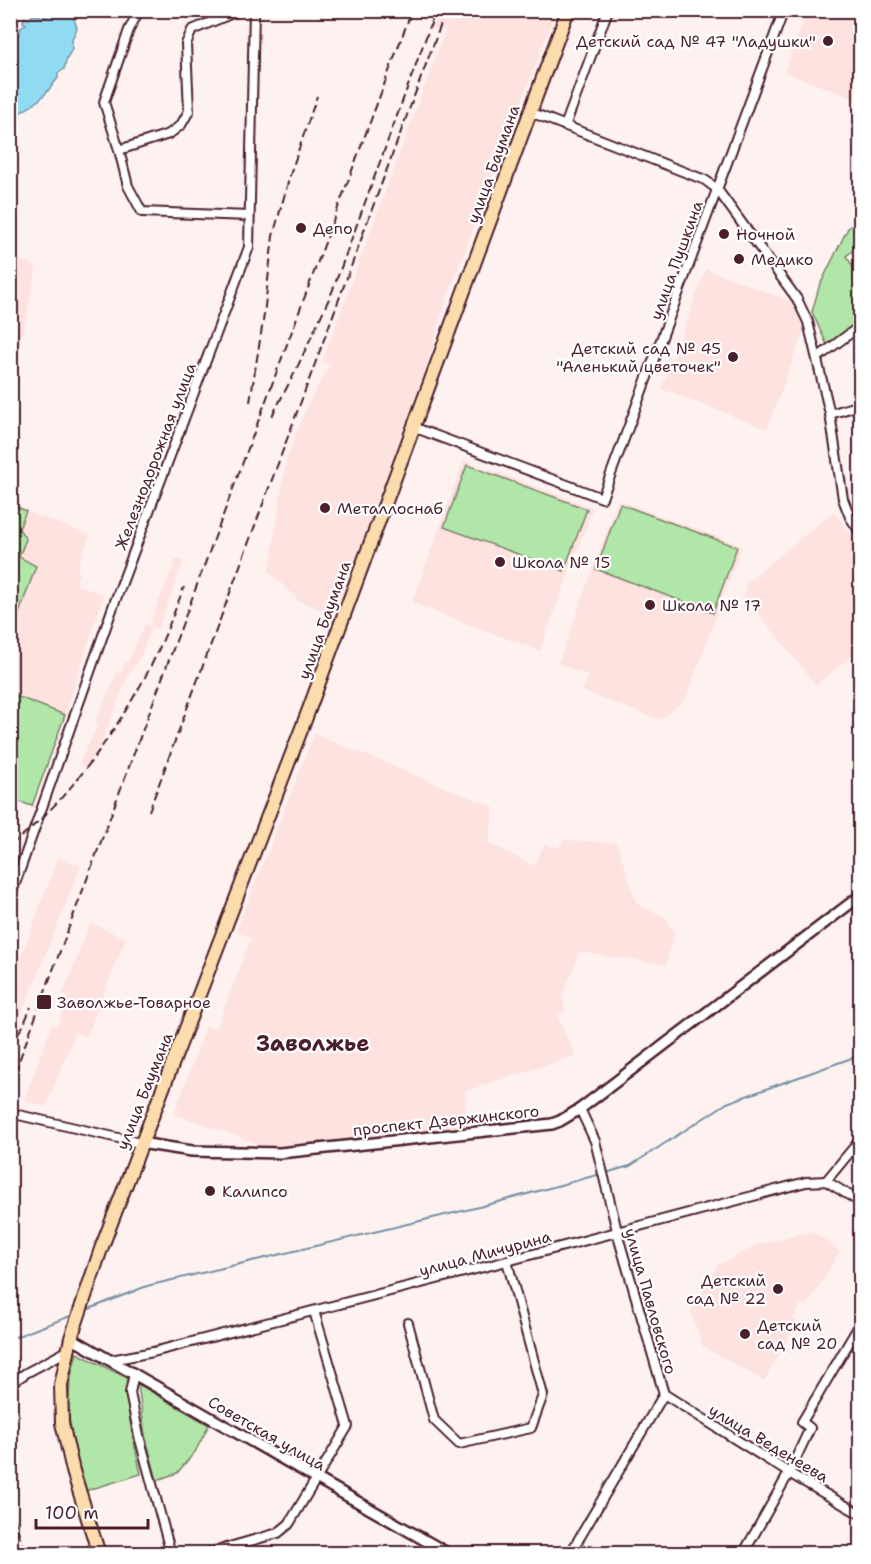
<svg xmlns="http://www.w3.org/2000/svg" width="871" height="1564" font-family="'Shantell Sans',sans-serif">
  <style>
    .built { fill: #fde2e0 }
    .green { fill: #b0e6a8; stroke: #7d826a; stroke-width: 1.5 }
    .water { fill: #91dbf2; stroke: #7590a2; stroke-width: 1.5 }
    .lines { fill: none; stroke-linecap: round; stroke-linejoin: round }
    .stream { stroke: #7590a2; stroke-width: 2 }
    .minor-casing { stroke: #4a1f2b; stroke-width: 12 }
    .tertiary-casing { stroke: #4a1f2b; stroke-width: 14 }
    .primary-casing { stroke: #4a1f2b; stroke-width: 16 }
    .minor { stroke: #fff; stroke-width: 8 }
    .tertiary { stroke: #fff; stroke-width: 9 }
    .primary { stroke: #fcdcac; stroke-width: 12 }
    .rail { stroke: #4a1f2b; stroke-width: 2; stroke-dasharray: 9 4.5; stroke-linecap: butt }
    .poi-dot { fill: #4a1f2b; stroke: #fff; stroke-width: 2 }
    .labels { text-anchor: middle; stroke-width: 4.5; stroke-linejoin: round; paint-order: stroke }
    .poi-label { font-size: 16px; fill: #4a1f2b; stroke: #fff; text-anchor: start }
    .street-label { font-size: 16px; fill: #4a1f2b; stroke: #fff }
    .district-label { font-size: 22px; font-weight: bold; fill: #4a1f2b; stroke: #fff }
  </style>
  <rect width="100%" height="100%" fill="#fef2f1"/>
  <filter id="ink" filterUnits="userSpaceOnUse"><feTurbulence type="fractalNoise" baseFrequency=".0167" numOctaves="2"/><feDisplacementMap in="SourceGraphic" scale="12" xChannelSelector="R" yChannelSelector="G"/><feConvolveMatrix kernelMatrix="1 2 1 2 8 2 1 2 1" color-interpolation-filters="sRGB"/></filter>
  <g filter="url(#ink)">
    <!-- built -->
    <g class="built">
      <path d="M 440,11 L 556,11 L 445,304 L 429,359 L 336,615 L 299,601 L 269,572 L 286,461 L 306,408 L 329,366 L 322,362 L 447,26 L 442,31 L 433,27 Z"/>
      <path d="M 807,11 L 860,11 L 860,101 L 784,72 Z"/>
      <path d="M 11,255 L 37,267 L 11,385 Z"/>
      <path d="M 706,269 L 798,304 L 806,325 L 767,429 L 661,389 Z"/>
      <path d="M 464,460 L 593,508 L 540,651 L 412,603 Z"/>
      <path d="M 618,500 L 742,546 L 686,699 L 660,720 L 582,691 L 588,675 L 558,664 Z"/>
      <path d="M 26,511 L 90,535 L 77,570 L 80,572 L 76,584 L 104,595 L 65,715 L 11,694 L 10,624 L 17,619 L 19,529 Z"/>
      <path d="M 833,512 L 860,545 L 860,649 L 816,685 L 744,596 L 746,583 Z"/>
      <path d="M 176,559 L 184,562 L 158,629 L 152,627 L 142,653 L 128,676 L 100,747 L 86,767 L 79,764 L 98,725 L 95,723 L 117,672 L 121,673 L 125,662 L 128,662 L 145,624 L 149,625 Z"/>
      <path d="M 314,734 L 494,807 L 489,843 L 534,866 L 545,843 L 558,848 L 564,840 L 617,843 L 637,904 L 666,918 L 674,933 L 666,965 L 580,952 L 562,997 L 566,1011 L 557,1015 L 576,1056 L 465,1091 L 467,1127 L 270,1148 L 174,1114 L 206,1026 L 216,1029 L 251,938 L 236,931 Z"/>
      <path d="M 58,857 L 81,866 L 14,1034 L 11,1037 L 11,985 Z"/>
      <path d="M 90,923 L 126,938 L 87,1036 L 75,1033 L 46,1107 L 24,1100 L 52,1024 L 57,1026 L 68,996 L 63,994 Z"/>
      <path d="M 812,1231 L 840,1251 L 807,1307 L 801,1304 L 793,1319 L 798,1322 L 764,1381 L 702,1346 L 691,1311 L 717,1266 L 757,1245 Z"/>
    </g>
    <!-- green -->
    <g class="green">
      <path d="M 860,219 L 860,245 L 846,256 L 860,277 L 860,321 L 827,345 L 812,312 L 819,287 L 848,228 Z"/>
      <path d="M 467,465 L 587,509 L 564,571 L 444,527 Z"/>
      <path d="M 11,504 L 26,511 L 19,529 L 26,539 L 19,557 L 36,566 L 17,619 L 11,624 Z"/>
      <path d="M 620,504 L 737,547 L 713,613 L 596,569 Z"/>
      <path d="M 11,694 L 65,715 L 32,806 L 11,799 Z"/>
      <path d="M 77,1353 L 127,1378 C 126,1411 134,1442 141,1474 L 85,1491 C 72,1440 60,1406 77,1353 Z"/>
      <path d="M 138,1384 L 209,1425 L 195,1452 L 177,1473 L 157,1480 L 145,1435 Z"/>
    </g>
    <!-- water -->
    <path class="water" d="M 47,11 L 68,11 L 72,18 L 74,19 L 77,28 L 72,39 L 72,49 L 67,58 L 64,69 L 58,73 L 58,78 C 52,86 46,94 39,100 C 22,115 20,106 11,129 L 10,53 L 13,50 L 11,43 L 15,36 L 19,35 L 20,29 L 26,24 L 23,22 L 24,18 L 29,19 L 33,15 L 46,17 Z"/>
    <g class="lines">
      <!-- stream -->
      <g class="stream">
        <path d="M 609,1172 L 630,1166 L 727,1103 L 860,1055"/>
        <path d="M 84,1311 L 147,1286 L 483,1206 L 597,1175"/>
        <path d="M 10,1339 L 73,1315"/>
      </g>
      <defs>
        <g id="minor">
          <path d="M 139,10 L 129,30 L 104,102 L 119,150 L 128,186 L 142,212 L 249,216"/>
          <path d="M 530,112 L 705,180 L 717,189 L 797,299 L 808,322 L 830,414 L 843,499 L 850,517 L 860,532"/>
          <path d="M 565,126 L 608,10"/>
          <path d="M 119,150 L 169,134 L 181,125 L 189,111 L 186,44 L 192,30 L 233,13 L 236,10"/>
          <path d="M 817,358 L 860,326"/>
          <path d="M 830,414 L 860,405"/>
          <path d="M 413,427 L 602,498 L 784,10"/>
          <path d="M 10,898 L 114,604 L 249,247 L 254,10"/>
          <path d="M 10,1113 L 140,1143"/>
          <path d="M 826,1181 L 860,1140"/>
          <path d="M 408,1323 L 434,1420 L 459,1444 L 531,1428 L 543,1395 L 507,1261"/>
          <path d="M 111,1360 L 153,1352 L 507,1261 L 806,1182 L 826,1181 L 860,1202"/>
          <path d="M 134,1373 L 130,1393 L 139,1436 L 171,1554"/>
          <path d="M 10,1384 L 26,1373 L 69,1350"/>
          <path d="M 664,1394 L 789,1473 L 860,1514"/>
          <path d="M 205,1554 L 278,1533 L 289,1524 L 348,1426 L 314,1311"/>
          <path d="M 570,1554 L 664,1394 L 620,1243 L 595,1141 L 580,1109"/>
          <path d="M 743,1554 L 789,1473 L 810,1428 L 802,1422 L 860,1324"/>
        </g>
        <g id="tertiary">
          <path d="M 140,1143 L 192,1151 L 280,1153 L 552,1124 L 560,1121 L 580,1109 L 860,896"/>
          <path d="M 71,1338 L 449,1554"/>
        </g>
        <path id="primary" d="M 99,1554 L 73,1471 L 62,1423 L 61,1385 L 71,1338 L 101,1249 L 308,712 L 568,10"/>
      </defs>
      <!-- minor casing -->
      <use href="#minor" class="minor-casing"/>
      <!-- tertiary casing -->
      <use href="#tertiary" class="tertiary-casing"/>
      <!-- primary casing -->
      <use href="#primary" class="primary-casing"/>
      <!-- minor -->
      <use href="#minor" class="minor"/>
      <!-- tertiary -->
      <use href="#tertiary" class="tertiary"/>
      <!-- primary -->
      <use href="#primary" class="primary"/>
      <!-- rail -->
      <g class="rail">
        <path d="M 362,236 L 441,24"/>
        <path d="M 250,402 L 264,315 L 273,236 L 291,172 L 317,96"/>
        <path d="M 272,416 L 296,370 L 332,292 L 436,10"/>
        <path d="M 149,811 L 365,229"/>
        <path d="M 10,845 C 64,806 112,737 144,679 C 160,650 172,618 184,587"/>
        <path d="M 10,1044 L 23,1026 L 31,1007"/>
        <path d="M 10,1085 L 412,10"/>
        <path d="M 10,1504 L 25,1554"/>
      </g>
    </g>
  </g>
  <!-- markers -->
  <g class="poi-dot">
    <circle cx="828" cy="41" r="6"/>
    <circle cx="301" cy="228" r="6"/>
    <circle cx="724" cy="234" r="6"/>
    <circle cx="739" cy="259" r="6"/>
    <circle cx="733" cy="357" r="6"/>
    <circle cx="325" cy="508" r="6"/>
    <circle cx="500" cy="562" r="6"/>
    <circle cx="650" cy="605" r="6"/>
    <rect x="36" y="994" width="16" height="16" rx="3"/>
    <circle cx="210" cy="1191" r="6"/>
    <circle cx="778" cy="1289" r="6"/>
    <circle cx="745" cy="1334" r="6"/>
  </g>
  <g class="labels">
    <!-- poi labels -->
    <g class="poi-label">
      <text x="816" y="47" text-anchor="end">Детский сад № 47 "Ладушки"</text>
      <text x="313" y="234">Депо</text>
      <text x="736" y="240">Ночной</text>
      <text x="751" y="265">Медико</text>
      <text x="721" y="354" text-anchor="end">Детский сад № 45<tspan x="721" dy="18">"Аленький цветочек"</tspan></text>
      <text x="337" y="514">Металлоснаб</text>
      <text x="512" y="568">Школа № 15</text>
      <text x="662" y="611">Школа № 17</text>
      <text x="57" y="1008">Заволжье-Товарное</text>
      <text x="222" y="1197">Калипсо</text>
      <text x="766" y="1286" text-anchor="end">Детский<tspan x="766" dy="18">сад № 22</tspan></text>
      <text x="757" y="1331">Детский<tspan x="757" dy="18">сад № 20</tspan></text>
    </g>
    <!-- street labels -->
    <g class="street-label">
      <text transform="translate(493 164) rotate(-70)" y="6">улица Баумана</text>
      <text transform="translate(676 260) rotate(-70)" y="6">улица Пушкина</text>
      <text transform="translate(155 456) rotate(-69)" y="6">Железнодорожная улица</text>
      <text transform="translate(324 620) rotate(-70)" y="6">улица Баумана</text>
      <text transform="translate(144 1091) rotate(-68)" y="6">улица Баумана</text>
      <text transform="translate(446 1120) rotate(-6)" y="6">проспект Дзержинского</text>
      <text transform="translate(485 1253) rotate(-15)" y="6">улица Мичурина</text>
      <text transform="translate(651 1301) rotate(74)" y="6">улица Павловского</text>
      <text transform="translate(267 1433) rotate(30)" y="6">Советская улица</text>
      <text transform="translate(769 1443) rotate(31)" y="6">улица Веденеева</text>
    </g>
    <!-- district labels -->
    <g class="district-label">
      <text x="313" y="1051">Заволжье</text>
    </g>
  </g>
  <!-- margin -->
  <rect width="871" height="1564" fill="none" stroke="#fff" stroke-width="36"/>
  <rect x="18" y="18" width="835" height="1528" fill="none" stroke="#4a1f2b" stroke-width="2" filter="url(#ink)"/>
  <!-- scale -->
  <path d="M36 1519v9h112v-9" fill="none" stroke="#4a1f2b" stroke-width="3"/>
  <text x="45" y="1519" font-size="18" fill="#4a1f2b" stroke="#ffffff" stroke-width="4.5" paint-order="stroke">100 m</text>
</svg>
